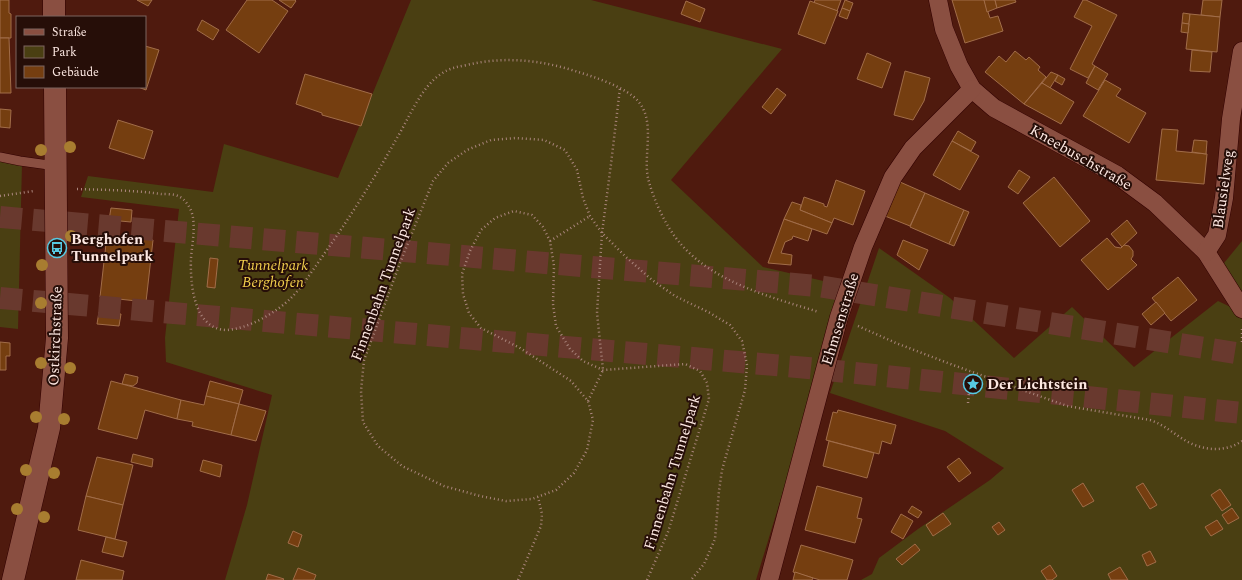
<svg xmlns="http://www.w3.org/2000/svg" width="1242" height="580" font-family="Spectral,serif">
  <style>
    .green { fill: #4a3f12 }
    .building { fill: #753e10; stroke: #a16d49 }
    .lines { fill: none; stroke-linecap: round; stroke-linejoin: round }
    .trunk-tunnel { stroke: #69392e; stroke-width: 22; stroke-dasharray: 22 11; stroke-linecap: butt }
    .service-casing { stroke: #320000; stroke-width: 10 }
    .minor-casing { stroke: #320000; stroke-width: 19 }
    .tertiary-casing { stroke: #320000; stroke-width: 23 }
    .path { stroke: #aa857c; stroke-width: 2.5; stroke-dasharray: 1 3; stroke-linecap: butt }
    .service { stroke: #8a4f41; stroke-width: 9 }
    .minor { stroke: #8a4f41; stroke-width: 18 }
    .tertiary { stroke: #8a4f41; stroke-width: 22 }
    .tree { fill: #a87d30 }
    .labels { text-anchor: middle; stroke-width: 4; stroke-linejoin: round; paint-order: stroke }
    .street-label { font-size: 15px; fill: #fde8e2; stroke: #260e08 }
    .poi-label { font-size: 15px; font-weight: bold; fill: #fde8e2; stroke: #260e08; text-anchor: start }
    .park-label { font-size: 15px; font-style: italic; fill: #f0ce4c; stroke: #260e08 }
  </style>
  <rect width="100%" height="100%" fill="#4f1a0e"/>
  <!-- green -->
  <g class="green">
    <path d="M 411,0 L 591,0 L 782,49 L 671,180 L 763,267 L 845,286 L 823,361 L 756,580 L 225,580 L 247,505 L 272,395 L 166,362 L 165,338 L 179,209 L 81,197 L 88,176 L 213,192 L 224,144 L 338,178 Z"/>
    <path d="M 0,160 L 22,164 L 18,329 L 0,327 Z"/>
    <path d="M 1242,241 L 1242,308 L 1220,268 Z"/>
    <path d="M 879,248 L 950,298 L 1014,358 L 1072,307 L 1134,367 L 1218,301 L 1239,311 L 1242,310 L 1242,580 L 861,580 L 872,574 L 879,558 L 918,529 L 990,480 L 1004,468 L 945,431 L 830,393 Z"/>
  </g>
  <!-- building -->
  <g class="building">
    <path d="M 0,0 L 9,0 L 9,13 L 11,14 L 11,38 L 0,38 Z"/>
    <path d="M 137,0 L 152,0 L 148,6 Z"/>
    <path d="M 247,0 L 272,0 L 288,11 L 259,53 L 226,30 Z"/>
    <path d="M 279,0 L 295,0 L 296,1 L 291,8 Z"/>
    <path d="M 815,0 L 841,0 L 837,11 L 814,3 Z"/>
    <path d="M 845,0 L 853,3 L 850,11 L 842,8 Z"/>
    <path d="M 952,0 L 984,0 L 990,18 L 998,16 L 1003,31 L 965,43 Z"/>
    <path d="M 984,0 L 995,0 L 997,8 L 987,12 Z"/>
    <path d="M 995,0 L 1015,0 L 1016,2 L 997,8 Z"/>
    <path d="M 1083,0 L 1086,0 L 1117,15 L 1092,64 L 1095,66 L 1088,78 L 1070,69 L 1092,26 L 1074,17 Z"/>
    <path d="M 1203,0 L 1222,0 L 1220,17 L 1201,15 Z"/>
    <path d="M 686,1 L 705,9 L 700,22 L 681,14 Z"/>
    <path d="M 810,1 L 838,11 L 825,44 L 798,34 Z"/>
    <path d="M 842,8 L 850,11 L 847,19 L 839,16 Z"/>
    <path d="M 1183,13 L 1190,14 L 1189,24 L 1182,23 Z"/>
    <path d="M 1190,14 L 1220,17 L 1217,52 L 1186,49 Z"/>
    <path d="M 202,20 L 219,30 L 213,40 L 197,30 Z"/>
    <path d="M 1182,23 L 1189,24 L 1188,33 L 1181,32 Z"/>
    <path d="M 0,38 L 9,38 L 11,93 L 0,93 Z"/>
    <path d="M 145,46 L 159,50 L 146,90 L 138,87 L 145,87 Z"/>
    <path d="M 1192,50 L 1212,52 L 1210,72 L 1190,71 Z"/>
    <path d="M 1015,51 L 1026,60 L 1029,57 L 1040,67 L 1038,70 L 1046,77 L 1024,104 L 985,72 L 999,56 L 1006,62 Z"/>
    <path d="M 867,53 L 891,63 L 882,88 L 857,79 Z"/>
    <path d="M 1095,66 L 1108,74 L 1098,90 L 1086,83 Z"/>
    <path d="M 905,71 L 930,78 L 924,101 L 913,120 L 894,115 Z"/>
    <path d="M 1051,72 L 1058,75 L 1050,88 L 1042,83 Z"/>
    <path d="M 305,74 L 372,94 L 361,126 L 322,115 L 322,113 L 296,104 Z"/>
    <path d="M 1058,75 L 1065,79 L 1062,85 L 1055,81 Z"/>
    <path d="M 1105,80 L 1121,89 L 1116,96 L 1146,113 L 1129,143 L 1083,116 Z"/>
    <path d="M 1042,83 L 1074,102 L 1061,124 L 1024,104 Z"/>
    <path d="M 777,88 L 786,95 L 771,114 L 762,107 Z"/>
    <path d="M 0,109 L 11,110 L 10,128 L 0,127 Z"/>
    <path d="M 118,120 L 153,131 L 144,159 L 109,148 Z"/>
    <path d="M 1162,129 L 1178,130 L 1176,151 L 1207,154 L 1204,184 L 1156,180 Z"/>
    <path d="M 958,131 L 976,142 L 971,151 L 952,141 Z"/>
    <path d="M 1194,140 L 1207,141 L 1206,154 L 1192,152 Z"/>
    <path d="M 952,141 L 979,156 L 960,190 L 933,175 Z"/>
    <path d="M 1019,170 L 1030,177 L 1018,194 L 1008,187 Z"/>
    <path d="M 1054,177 L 1090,221 L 1060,247 L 1023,203 Z"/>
    <path d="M 836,180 L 865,191 L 853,225 L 834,218 L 832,223 L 800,210 L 804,197 L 824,204 L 824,206 L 827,207 Z"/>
    <path d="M 900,182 L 925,193 L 910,226 L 885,216 Z"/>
    <path d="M 925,193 L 964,210 L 949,244 L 910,227 Z"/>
    <path d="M 792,202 L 801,205 L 800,210 L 832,223 L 827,234 L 784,219 Z"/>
    <path d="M 111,208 L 132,210 L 131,222 L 109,220 Z"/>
    <path d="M 964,210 L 969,212 L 954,246 L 949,244 Z"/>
    <path d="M 784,219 L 812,229 L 808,241 L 793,236 L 792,239 L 785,242 L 781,253 L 792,255 L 791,265 L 768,263 Z"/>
    <path d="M 1127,220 L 1137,233 L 1122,247 L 1111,234 Z"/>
    <path d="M 107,235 L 153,240 L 146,302 L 100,297 Z"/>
    <path d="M 1107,238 L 1115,247 L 1121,248 L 1124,245 L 1129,246 L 1133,251 L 1133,256 L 1131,259 L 1137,265 L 1108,290 L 1081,260 Z"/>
    <path d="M 903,240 L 928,250 L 919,270 L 897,255 Z"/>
    <path d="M 210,258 L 218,259 L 215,288 L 207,287 Z"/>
    <path d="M 1178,277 L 1197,300 L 1171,321 L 1152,298 Z"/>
    <path d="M 1156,302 L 1165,313 L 1151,325 L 1142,314 Z"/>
    <path d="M 99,312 L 121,314 L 119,326 L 97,324 Z"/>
    <path d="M 0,342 L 10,343 L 10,356 L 6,356 L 6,370 L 0,370 Z"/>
    <path d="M 125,374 L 138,377 L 137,383 L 133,386 L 122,384 Z"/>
    <path d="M 111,381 L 181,400 L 177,419 L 145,410 L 137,439 L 98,429 Z"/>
    <path d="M 210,381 L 243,390 L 239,404 L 206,396 Z"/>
    <path d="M 206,396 L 239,404 L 231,435 L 192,426 L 193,422 L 177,419 L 181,400 L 204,405 Z"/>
    <path d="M 239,404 L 266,411 L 256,441 L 231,435 Z"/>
    <path d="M 838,410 L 896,425 L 891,444 L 882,441 L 879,454 L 826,440 L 833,412 L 837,413 Z"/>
    <path d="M 829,441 L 874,453 L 867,478 L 823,466 Z"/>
    <path d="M 133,454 L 153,459 L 152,467 L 131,462 Z"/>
    <path d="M 97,457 L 133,465 L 123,505 L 86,496 Z"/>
    <path d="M 959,458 L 971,473 L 959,482 L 947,467 Z"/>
    <path d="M 203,460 L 222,465 L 220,477 L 200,471 Z"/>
    <path d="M 1083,483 L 1094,501 L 1083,507 L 1072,490 Z"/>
    <path d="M 1143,483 L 1157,505 L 1150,509 L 1136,487 Z"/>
    <path d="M 817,486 L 862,498 L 857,518 L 862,519 L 855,543 L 805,530 Z"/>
    <path d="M 1220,489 L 1231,505 L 1222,511 L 1211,495 Z"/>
    <path d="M 86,496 L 123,505 L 115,539 L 78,530 Z"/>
    <path d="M 912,506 L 922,512 L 918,518 L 908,512 Z"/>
    <path d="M 1232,508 L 1239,518 L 1228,524 L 1222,515 Z"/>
    <path d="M 943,513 L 951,524 L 933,536 L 926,525 Z"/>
    <path d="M 901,514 L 913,521 L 903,539 L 891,532 Z"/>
    <path d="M 1217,520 L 1223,529 L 1211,536 L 1205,527 Z"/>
    <path d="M 999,522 L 1005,530 L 998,535 L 992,527 Z"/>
    <path d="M 293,531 L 302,535 L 298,547 L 288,543 Z"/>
    <path d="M 106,537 L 127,542 L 123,557 L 102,552 Z"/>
    <path d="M 915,544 L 920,550 L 902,565 L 896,559 Z"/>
    <path d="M 801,545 L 853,560 L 847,580 L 820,580 L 793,572 Z"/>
    <path d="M 1150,551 L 1156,562 L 1147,566 L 1142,555 Z"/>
    <path d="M 81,560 L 124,571 L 122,580 L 76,580 Z"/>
    <path d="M 1050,565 L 1057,576 L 1052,580 L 1047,580 L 1041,571 Z"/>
    <path d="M 1120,567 L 1128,580 L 1111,580 L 1108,574 Z"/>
    <path d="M 298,568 L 316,575 L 314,580 L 293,580 Z"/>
    <path d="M 795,572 L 813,578 L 812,580 L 793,580 Z"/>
    <path d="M 268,574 L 284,579 L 283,580 L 266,580 Z"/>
  </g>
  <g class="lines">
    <!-- trunk-tunnel -->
    <g class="trunk-tunnel">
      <path d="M 0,217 L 818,286 L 1242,354"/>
      <path d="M 0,298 L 808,368 L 1242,413"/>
    </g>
    <defs>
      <path id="service" d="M 0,157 L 20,161 L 56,166"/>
      <g id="minor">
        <path d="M 938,0 L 944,29 L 959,66 L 972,89 L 994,108 L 1117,175 L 1155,203 L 1206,252 L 1242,309"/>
        <path d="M 1206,252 L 1217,235 L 1224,198 L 1231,119 L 1242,51"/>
        <path d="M 769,580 L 839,317 L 863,247 L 893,177 L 913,148 L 972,89"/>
      </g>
      <g id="tertiary">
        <path d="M 54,0 L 54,17"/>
        <path d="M 13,580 L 49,428 L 57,338 L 55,87"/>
      </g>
    </defs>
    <!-- service casing -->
    <use href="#service" class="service-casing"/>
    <!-- minor casing -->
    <use href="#minor" class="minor-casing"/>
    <!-- tertiary casing -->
    <use href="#tertiary" class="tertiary-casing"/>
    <!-- path -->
    <g class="path">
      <path d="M 77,189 C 105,190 133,190 161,194 C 166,194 174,194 178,196 C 186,199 192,210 193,218 C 195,231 192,245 191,258 C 190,282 193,330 227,330 C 248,329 277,312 291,298 C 303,286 312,271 322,257 C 349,219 374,179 397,138 C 409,118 421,87 441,74 C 449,68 457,67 467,65 C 504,56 542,60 578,72 C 595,77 627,88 638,101 C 656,122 643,154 648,178 C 653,199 666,227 680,243 C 712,282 773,298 819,312"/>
      <path d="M 0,196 L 34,191"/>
      <path d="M 550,241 L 590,216"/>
      <path d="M 858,326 L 896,343 L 953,365 L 1067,406 L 1150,420 C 1165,425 1175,435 1188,442 C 1205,451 1226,452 1242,441"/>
      <path d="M 1242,329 L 1242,345"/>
      <path d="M 588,401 L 603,370 L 597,313 L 602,233 L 611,164 L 620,88"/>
      <path d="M 968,403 L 971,371"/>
      <path d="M 518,580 L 541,526 L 542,514 L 538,497"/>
      <path d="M 647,580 L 668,532 L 709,399 L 707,383 L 700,371 L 685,364 L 603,370 L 583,361 L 570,349 L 556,326 L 553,304 L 554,266 L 550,241 L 543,227 L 532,215 L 514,211 L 495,218 L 481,230 L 470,251 L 462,274 L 463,294 L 469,313 L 481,328 L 520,348 L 571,381 L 588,401 L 593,420 L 587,450 L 574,473 L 556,490 L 532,499 L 506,501 L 480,496 L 444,486 L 402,466 L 378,446 L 363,422 L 361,391 L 364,360 L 400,263 L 433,181 L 448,163 L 467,150 L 491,140 L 516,138 L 544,140 L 565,150 L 577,170 L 583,198 L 590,216 L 602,233 L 627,258 L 652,280 L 675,296 L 710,313 L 730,325 L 742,341 L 747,365 L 745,390 L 722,470 L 719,491 L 715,539 L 704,564 L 691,580"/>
    </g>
    <!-- service -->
    <use href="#service" class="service"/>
    <!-- minor -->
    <use href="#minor" class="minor"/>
    <!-- tertiary -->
    <use href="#tertiary" class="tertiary"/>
  </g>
  <!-- trees -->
  <g class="tree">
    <circle cx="70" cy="147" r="6"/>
    <circle cx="41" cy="150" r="6"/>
    <circle cx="71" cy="236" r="6"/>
    <circle cx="42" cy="265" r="6"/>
    <circle cx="41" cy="303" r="6"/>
    <circle cx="41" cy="363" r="6"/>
    <circle cx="70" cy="368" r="6"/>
    <circle cx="36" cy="417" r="6"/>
    <circle cx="64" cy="419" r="6"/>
    <circle cx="26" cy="470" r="6"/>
    <circle cx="54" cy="473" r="6"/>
    <circle cx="17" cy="509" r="6"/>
    <circle cx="44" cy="517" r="6"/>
  </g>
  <!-- icons -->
  <defs>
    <symbol id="bus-ring" viewBox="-11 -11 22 22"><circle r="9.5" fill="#260e08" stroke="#57c9e2" stroke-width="1.5"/><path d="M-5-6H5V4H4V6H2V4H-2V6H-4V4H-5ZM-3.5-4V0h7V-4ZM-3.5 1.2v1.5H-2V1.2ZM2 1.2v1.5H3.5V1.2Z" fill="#57c9e2"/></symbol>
    <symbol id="sight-ring" viewBox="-11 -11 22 22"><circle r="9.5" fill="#260e08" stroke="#57c9e2" stroke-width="1.5"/><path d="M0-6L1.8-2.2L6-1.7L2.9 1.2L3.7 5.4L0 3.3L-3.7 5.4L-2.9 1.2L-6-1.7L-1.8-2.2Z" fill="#57c9e2"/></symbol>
  </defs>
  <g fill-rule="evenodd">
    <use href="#bus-ring" x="46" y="237" width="22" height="22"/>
    <use href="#sight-ring" x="962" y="373" width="22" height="22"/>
  </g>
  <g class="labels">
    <!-- street labels -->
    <g class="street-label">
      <text transform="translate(1081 157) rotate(30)" y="5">Kneebuschstraße</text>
      <text transform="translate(1223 189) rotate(-82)" y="5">Blausielweg</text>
      <text transform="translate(383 284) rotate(-70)" y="5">Finnenbahn Tunnelpark</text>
      <text transform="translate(840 319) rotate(-73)" y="5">Ehmsenstraße</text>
      <text transform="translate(55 336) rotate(-88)" y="5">Ostkirchstraße</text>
      <text transform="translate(672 472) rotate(-73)" y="5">Finnenbahn Tunnelpark</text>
    </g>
    <!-- poi labels -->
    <g class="poi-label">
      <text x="71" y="244">Berghofen<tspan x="71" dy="17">Tunnelpark</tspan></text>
      <text x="987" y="389">Der Lichtstein</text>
    </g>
    <!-- park labels -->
    <g class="park-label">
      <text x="273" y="270">Tunnelpark<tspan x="273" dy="17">Berghofen</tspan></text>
    </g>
  </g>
  <!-- legend -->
  <rect x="16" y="16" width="130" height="72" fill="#260e08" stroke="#7c655f"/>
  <rect x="24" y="29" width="20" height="6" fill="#8a4f41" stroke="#7c655f"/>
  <text x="52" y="36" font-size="12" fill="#fde8e2">Straße</text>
  <rect x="24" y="46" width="20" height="12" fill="#4a3f12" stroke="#7c655f"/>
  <text x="52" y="56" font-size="12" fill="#fde8e2">Park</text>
  <rect x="24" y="66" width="20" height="12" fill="#753e10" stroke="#7c655f"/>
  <text x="52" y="76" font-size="12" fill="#fde8e2">Gebäude</text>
</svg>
